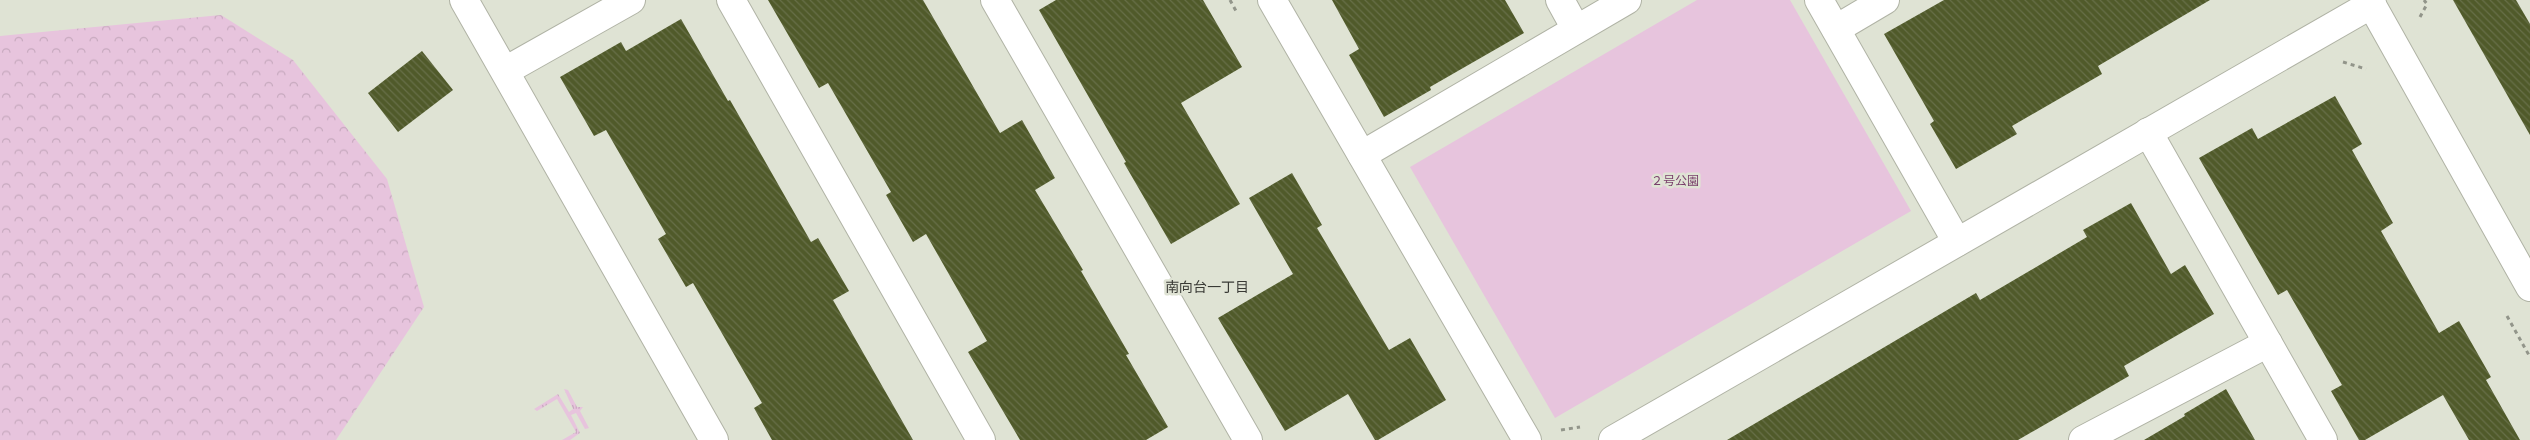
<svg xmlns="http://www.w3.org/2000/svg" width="2530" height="440" font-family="'Public Sans','Noto Sans JP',sans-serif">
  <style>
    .grass { fill: url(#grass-tufts) }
    .forest { fill: url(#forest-crowns) }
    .green { fill: #e7c4dd }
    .building { fill: url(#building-back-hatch) }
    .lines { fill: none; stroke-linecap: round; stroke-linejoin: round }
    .minor-casing { stroke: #b0b3a5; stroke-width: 30 }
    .tertiary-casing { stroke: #b0b3a5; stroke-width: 30 }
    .path { stroke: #92958a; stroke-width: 3; stroke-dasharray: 4 4; stroke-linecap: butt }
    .minor { stroke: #fff; stroke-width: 28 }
    .tertiary { stroke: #fff; stroke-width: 28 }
    .labels { text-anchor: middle; stroke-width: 5; stroke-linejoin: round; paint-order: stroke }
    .park-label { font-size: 12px; fill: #783e6a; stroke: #dfe3d4 }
    .neighbourhood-label { font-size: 14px; fill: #393a35; stroke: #dfe3d4 }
  </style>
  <defs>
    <pattern id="grass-tufts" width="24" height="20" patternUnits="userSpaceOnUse" patternTransform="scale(1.25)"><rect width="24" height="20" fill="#e7c4dd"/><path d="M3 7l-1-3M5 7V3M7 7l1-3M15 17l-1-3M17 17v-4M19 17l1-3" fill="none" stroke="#c7a9be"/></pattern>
    <pattern id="forest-crowns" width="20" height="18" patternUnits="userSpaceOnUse" patternTransform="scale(1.25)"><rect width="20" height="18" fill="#e7c4dd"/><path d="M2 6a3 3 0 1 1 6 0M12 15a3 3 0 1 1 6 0" fill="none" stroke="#c7a9be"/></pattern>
    <pattern id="building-back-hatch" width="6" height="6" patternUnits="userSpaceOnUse" patternTransform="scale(1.25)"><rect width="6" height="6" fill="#505a2a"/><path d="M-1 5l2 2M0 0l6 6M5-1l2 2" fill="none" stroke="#676f48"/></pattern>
  </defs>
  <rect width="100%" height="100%" fill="#dfe3d4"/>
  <!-- grass -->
  <path class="grass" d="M 564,389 L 568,390 L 577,407 L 583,407 L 580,411 L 589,428 L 585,429 L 576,413 L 571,415 L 580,433 L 570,440 L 562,440 L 576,432 L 557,399 L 537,411 L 534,409 L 558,394 L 569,412 L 573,409 Z"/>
  <!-- forest -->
  <path class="forest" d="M 221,15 L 293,60 L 387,179 L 424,307 L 336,440 L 0,440 L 0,36 Z"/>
  <!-- green -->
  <path class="green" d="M 1697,0 L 1790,0 L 1911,211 L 1555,418 L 1410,167 Z"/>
  <!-- building -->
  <g class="building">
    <path d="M 768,0 L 923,0 L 1000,133 L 1022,120 L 1055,178 L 1035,190 L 1083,270 L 1081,271 L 1129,354 L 1126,355 L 1168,427 L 1146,440 L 1020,440 L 968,352 L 987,341 L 926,234 L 913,242 L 886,195 L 891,192 L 828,83 L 819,88 Z"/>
    <path d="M 1056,0 L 1203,0 L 1242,67 L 1181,103 L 1240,204 L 1171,244 L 1124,163 L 1126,162 L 1039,10 Z"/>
    <path d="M 1332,0 L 1505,0 L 1524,33 L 1430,87 L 1431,90 L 1384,117 L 1349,55 L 1359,49 Z"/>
    <path d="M 1944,0 L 2210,0 L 2098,66 L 2102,74 L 2012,126 L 2017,134 L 1956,169 L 1930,124 L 1934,121 L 1884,34 Z"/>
    <path d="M 2453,0 L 2516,0 L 2530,24 L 2530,135 Z"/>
    <path d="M 681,19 L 728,101 L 730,100 L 811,242 L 818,238 L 849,291 L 833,300 L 913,440 L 772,440 L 754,408 L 762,403 L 693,283 L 686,287 L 658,239 L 666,234 L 606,130 L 594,136 L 560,77 L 621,42 L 626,51 Z"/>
    <path d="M 422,51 L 453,90 L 398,132 L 368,93 Z"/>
    <path d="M 2335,96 L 2362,144 L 2352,150 L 2393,223 L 2381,231 L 2439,333 L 2459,321 L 2491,377 L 2486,380 L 2520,440 L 2469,440 L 2443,395 L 2365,440 L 2359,440 L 2331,391 L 2342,385 L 2287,290 L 2278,295 L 2199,158 L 2252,128 L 2258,139 Z"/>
    <path d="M 1292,173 L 1322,225 L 1317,228 L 1389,350 L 1410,338 L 1446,400 L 1378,440 L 1375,440 L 1348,394 L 1285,431 L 1218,318 L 1293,274 L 1249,198 Z"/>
    <path d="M 2131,203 L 2171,274 L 2185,265 L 2214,314 L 2124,366 L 2129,376 L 2018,440 L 1727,440 L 1976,293 L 1980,300 L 2087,237 L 2083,230 Z"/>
    <path d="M 2226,389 L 2255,440 L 2144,440 L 2185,416 L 2184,414 Z"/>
  </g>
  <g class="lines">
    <defs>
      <g id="minor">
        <path d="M 464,0 L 714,440"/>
        <path d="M 731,0 L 981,440"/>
        <path d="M 995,0 L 1248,440"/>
        <path d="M 1560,0 L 1576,29"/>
        <path d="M 1819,0 L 1957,242"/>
        <path d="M 1836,29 L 1885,0"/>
        <path d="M 505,71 L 631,0"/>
        <path d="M 2148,132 L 2323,440"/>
        <path d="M 1362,155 L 1627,0"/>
        <path d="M 2083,440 L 2268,343"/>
      </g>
      <g id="tertiary">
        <path d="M 1272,0 L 1527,440"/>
        <path d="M 2369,0 L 2530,287"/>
        <path d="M 1613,440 L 2372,4"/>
      </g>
    </defs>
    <!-- minor casing -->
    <use href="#minor" class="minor-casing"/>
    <!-- tertiary casing -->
    <use href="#tertiary" class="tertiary-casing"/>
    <!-- path -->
    <g class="path">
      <path d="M 1230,0 L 1236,11"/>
      <path d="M 2420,17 L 2427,4 L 2424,0"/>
      <path d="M 2343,62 L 2366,69"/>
      <path d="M 2507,316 L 2530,357"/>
      <path d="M 1561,430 L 1580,427"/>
    </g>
    <!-- minor -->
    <use href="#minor" class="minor"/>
    <!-- tertiary -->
    <use href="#tertiary" class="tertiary"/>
  </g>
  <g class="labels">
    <!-- park labels -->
    <g class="park-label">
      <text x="1675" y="185">２号公園</text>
    </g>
    <!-- neighbourhood labels -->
    <g class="neighbourhood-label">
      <text x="1207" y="292">南向台一丁目</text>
    </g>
  </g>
</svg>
